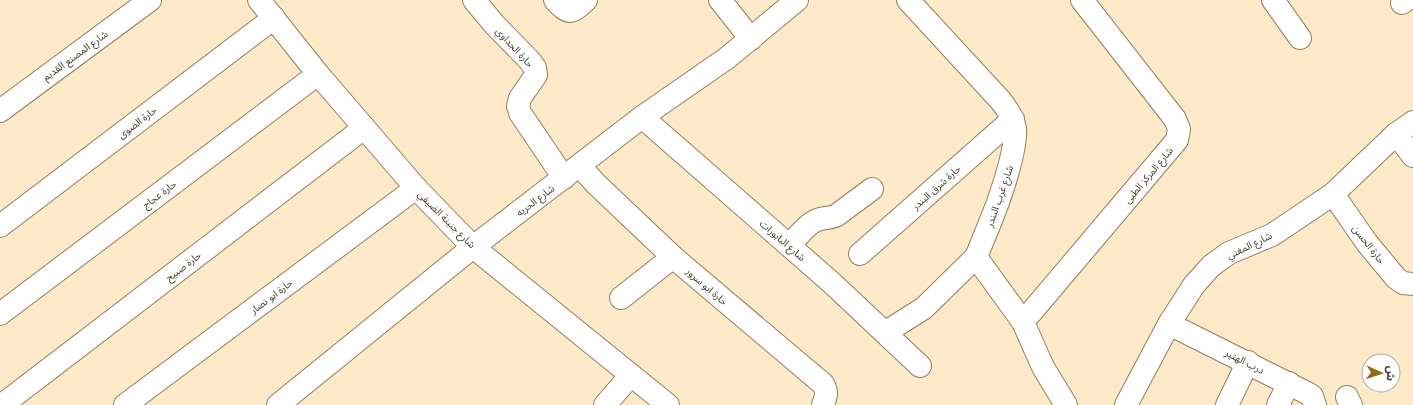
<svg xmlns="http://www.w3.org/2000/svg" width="1413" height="405" font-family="'Nunito Sans','Noto Sans Arabic',sans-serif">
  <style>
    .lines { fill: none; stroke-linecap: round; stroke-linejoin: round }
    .street-casing { stroke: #907f60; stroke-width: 24 }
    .street { stroke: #fff; stroke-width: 22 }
    .labels { text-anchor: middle; stroke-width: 3; stroke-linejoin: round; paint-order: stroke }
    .street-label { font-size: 10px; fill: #40382b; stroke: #fff }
  </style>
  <rect width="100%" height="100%" fill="#feeac8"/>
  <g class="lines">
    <defs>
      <g id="street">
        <path d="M 259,0 L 318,74 L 416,188 L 473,247 L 668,405"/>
        <path d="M 474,0 L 494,24 L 530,61 L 535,68 L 536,75 L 520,98 L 518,106 L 520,113 L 564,178"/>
        <path d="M 555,0 C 569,15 571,14 586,0"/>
        <path d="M 720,0 L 751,39"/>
        <path d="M 908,0 L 1001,101 C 1007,109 1013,117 1015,128 C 1016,137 1014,146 1012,155 C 1004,191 990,223 976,257 L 1023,322 L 1043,367 L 1066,405"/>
        <path d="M 1273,0 L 1300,38"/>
        <path d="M 1402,3 L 1406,0"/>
        <path d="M 0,111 L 150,0"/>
        <path d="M 642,117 L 833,284 L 920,366"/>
        <path d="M 1396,134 L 1413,156"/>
        <path d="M 580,166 L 595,183 L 673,257 L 823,384 C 828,392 826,397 823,405"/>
        <path d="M 1333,194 L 1367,243 L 1396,278 L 1403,283 L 1413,284"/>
        <path d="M 0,226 L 274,18"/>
        <path d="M 789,245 C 796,239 807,224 815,221 C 822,217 830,219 837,215 L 872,189"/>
        <path d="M 860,254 L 1013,119"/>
        <path d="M 621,298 L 673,257"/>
        <path d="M 0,314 L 318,74"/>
        <path d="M 1023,322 L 1177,140 L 1179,129 L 1175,119 L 1082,0"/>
        <path d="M 1169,324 L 1307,393 L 1312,396 L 1315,405"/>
        <path d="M 886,332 L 924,308 L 976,257"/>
        <path d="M 1347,397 L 1351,405"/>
        <path d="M 2,405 L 364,128"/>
        <path d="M 125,405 L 416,188"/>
        <path d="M 278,405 L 473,247 L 642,117 L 727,58 L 797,0"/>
        <path d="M 605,405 L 631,375"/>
        <path d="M 1126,405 L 1169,324 L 1194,285 L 1211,266 L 1229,253 L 1272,235 L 1333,194 L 1396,134 L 1413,122"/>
        <path d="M 1227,405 L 1248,362"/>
        <path d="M 1278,405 L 1289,383"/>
      </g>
    </defs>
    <!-- street casing -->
    <use href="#street" class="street-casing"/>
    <!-- street -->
    <use href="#street" class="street"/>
  </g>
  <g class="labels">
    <!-- street labels -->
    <g class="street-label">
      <text transform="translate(515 47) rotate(47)" y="4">حارة الجداوي</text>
      <text transform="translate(75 55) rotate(-36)" y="4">شارع المصنع القديم</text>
      <text transform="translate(137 122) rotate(-37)" y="4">حارة الضوى</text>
      <text transform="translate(1148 175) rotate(-50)" y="4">شارع المركز الطبى</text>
      <text transform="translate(936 187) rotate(-42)" y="4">حارة شرق البندر</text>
      <text transform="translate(159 194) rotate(-37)" y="4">حارة عجاج</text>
      <text transform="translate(999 196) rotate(-71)" y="4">شارع غرب البندر</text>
      <text transform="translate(535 200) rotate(-37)" y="4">شارع الحريه</text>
      <text transform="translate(447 219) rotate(45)" y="4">شارع جنينة الضيفي</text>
      <text transform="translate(783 240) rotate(41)" y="4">شارع البابورات</text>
      <text transform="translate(1369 244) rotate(52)" y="4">حارة الحسن</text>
      <text transform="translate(1249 245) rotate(-26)" y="4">شارع المغني</text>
      <text transform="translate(183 266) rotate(-37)" y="4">حارة صبيح</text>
      <text transform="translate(707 286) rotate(41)" y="4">حارة ابو سرور</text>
      <text transform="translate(271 296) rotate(-37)" y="4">حارة ابو نصار</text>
      <text transform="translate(1245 361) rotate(27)" y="4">درب الهتير</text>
    </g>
  </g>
  <!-- north arrow -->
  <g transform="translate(1381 373) rotate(93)"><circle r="19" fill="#ffffff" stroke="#b3afaa"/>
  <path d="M0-3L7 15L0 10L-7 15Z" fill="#926b13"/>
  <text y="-6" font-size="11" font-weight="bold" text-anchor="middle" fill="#40382b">ش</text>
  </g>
</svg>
